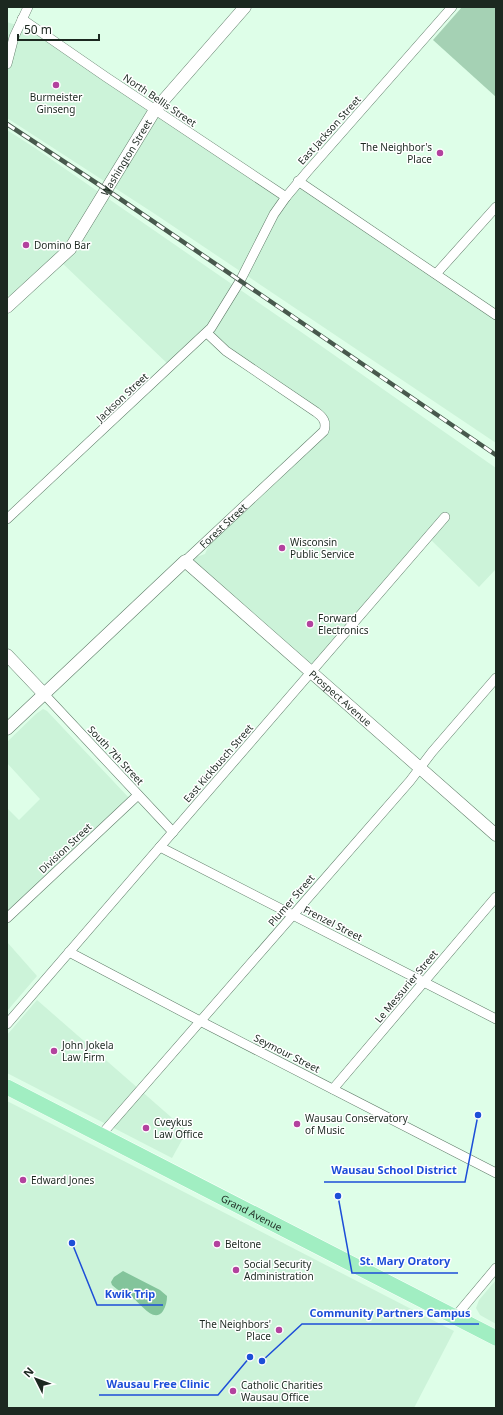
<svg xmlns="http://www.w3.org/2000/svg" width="503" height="1415" font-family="'Noto Sans',sans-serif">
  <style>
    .built { fill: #ccf3d9 }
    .green { fill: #a5d1b4 }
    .water { fill: #83c49b }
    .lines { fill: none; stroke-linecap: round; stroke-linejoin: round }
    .minor-casing { stroke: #617d6a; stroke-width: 10 }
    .tertiary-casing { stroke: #617d6a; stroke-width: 13 }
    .primary-casing { stroke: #fff; stroke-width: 16 }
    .minor { stroke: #fff; stroke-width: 9 }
    .tertiary { stroke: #fff; stroke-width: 12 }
    .primary { stroke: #a1eec2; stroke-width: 15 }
    .rail-casing { stroke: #48594d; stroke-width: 4.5 }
    .rail { stroke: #fff; stroke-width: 3; stroke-dasharray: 9; stroke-linecap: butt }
    .poi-dot { fill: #b3429e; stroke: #fff; stroke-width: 1.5 }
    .labels { text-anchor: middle; stroke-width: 3; stroke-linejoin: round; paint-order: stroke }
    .poi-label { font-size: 10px; fill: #1c2820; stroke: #fff; text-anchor: start }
    .street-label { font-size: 10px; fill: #1c2820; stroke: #fff }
    .leader { fill: none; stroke: #1d4ed8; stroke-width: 1.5 }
    .callout-dot { fill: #1d4ed8; stroke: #fff; stroke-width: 1.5 }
    .callout-label { font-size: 11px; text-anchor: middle; font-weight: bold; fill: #1d4ed8; stroke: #fff; stroke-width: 3; stroke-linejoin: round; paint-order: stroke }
  </style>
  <rect width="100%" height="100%" fill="#defee8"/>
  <!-- built -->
  <g class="built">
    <path d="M 22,19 L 286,197 L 298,181 L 496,315 L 496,443 L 155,214 L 7,118 L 7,22 L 19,26 Z"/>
    <path d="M 7,130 L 35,148 L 304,334 L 496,468 L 496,569 L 479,587 L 428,537 L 310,673 L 185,561 L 205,554 L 214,534 L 326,424 L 207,333 L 171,367 L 59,260 L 15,300 L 7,294 Z"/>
    <path d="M 43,709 L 47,711 L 130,799 L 7,913 L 7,808 L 19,820 L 40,799 L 7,763 L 7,742 L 36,714 Z"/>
    <path d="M 7,942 L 37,976 L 7,1011 Z"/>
    <path d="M 37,1000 L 187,1131 L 172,1158 L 7,1073 L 7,1035 Z"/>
    <path d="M 7,1101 L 454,1331 L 414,1408 L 7,1408 Z"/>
    <path d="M 496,1280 L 496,1324 L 480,1315 L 476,1308 L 479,1300 Z"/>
  </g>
  <!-- green -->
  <path class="green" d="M 462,7 L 496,7 L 496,97 L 433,40 Z"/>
  <!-- water -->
  <path class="water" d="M 123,1271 L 160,1290 L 167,1296 C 167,1301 166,1306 163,1311 C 154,1324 141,1304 133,1298 C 126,1294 118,1291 112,1285 L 111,1282 L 114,1277 Z"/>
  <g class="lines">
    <defs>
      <g id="minor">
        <path d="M 22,19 L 106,77 L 286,197"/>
        <path d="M 7,64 L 14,37 L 28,7"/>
        <path d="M 298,181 L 496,315"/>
        <path d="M 436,274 L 496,207"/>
        <path d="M 7,519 L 211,328 L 240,281 L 274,214 L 286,197 L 307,172 L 452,7"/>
        <path id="s1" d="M 185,561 L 324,431 C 327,422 323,417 316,412 L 226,351 L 207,333"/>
        <path d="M 44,694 L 173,832"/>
        <path d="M 160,847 L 496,1019"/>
        <path d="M 7,918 L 138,795"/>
        <path d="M 69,952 L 200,1021 L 496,1173"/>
        <path d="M 7,1024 L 445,517"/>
        <path d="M 333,1089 L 496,897"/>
        <path d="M 101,1135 L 410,781 L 432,752 L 496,678"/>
        <path d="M 455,1317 L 496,1268"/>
      </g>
      <g id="tertiary">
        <path id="s2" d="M 7,307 L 70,249 L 155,110 L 245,7"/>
        <path d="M 7,655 L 44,694"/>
        <path id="s3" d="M 7,729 L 185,561 L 496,835"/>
      </g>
      <g id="primary">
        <path id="s4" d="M 7,1087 L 496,1338"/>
      </g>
    </defs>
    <!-- minor casing -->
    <use href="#minor" class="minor-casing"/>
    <!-- tertiary casing -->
    <use href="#tertiary" class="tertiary-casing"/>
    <!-- primary casing -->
    <use href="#primary" class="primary-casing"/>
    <!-- minor -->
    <use href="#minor" class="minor"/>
    <!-- tertiary -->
    <use href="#tertiary" class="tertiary"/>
    <!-- primary -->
    <use href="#primary" class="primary"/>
    <defs>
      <path id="rail" d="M 7,124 L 107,190 L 496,455"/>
    </defs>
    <!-- rail casing -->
    <use href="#rail" class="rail-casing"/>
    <!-- rail -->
    <use href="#rail" class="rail"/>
  </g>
  <!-- markers -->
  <g class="poi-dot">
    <circle cx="56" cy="85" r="4"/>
    <circle cx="440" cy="153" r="4"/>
    <circle cx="26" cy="245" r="4"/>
    <circle cx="282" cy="548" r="4"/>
    <circle cx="310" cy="624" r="4"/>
    <circle cx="54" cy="1051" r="4"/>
    <circle cx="297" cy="1124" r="4"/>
    <circle cx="146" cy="1128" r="4"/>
    <circle cx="23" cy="1180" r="4"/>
    <circle cx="217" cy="1244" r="4"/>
    <circle cx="236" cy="1270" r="4"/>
    <circle cx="279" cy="1330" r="4"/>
    <circle cx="233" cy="1391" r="4"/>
  </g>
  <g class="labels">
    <!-- poi labels -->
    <g class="poi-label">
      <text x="56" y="101" text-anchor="middle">Burmeister<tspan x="56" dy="12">Ginseng</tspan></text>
      <text x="432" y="151" text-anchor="end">The Neighbor's<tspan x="432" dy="12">Place</tspan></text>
      <text x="34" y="249">Domino Bar</text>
      <text x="290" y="546">Wisconsin<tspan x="290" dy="12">Public Service</tspan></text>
      <text x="318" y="622">Forward<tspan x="318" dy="12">Electronics</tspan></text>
      <text x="62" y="1049">John Jokela<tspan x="62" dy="12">Law Firm</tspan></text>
      <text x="305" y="1122">Wausau Conservatory<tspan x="305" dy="12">of Music</tspan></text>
      <text x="154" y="1126">Cveykus<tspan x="154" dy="12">Law Office</tspan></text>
      <text x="31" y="1184">Edward Jones</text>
      <text x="225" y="1248">Beltone</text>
      <text x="244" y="1268">Social Security<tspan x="244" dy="12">Administration</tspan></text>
      <text x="271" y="1328" text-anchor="end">The Neighbors'<tspan x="271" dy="12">Place</tspan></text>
      <text x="241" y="1389">Catholic Charities<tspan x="241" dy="12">Wausau Office</tspan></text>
    </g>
    <!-- street labels -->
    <g class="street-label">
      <text transform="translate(160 100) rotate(34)" y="4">North Bellis Street</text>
      <text transform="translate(329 130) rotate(-48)" y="4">East Jackson Street</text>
      <text dy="4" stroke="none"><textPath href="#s2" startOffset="193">Washington Street</textPath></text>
      <text transform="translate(122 397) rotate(-43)" y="4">Jackson Street</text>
      <text dy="4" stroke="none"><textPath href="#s1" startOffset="52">Forest Street</textPath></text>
      <text dy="4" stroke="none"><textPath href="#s3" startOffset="452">Prospect Avenue</textPath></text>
      <text transform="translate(116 755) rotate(47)" y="4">South 7th Street</text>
      <text transform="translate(218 763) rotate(-49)" y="4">East Kickbusch Street</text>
      <text transform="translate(65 848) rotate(-43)" y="4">Division Street</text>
      <text transform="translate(291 900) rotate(-49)" y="4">Plumer Street</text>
      <text transform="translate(333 923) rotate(27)" y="4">Frenzel Street</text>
      <text transform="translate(406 986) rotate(-50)" y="4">Le Messurier Street</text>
      <text transform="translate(287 1053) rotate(27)" y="4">Seymour Street</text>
      <text dy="4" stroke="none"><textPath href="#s4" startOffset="275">Grand Avenue</textPath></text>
    </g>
  </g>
  <!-- callouts -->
  <path class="leader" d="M478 1115L465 1182H324M338 1196L352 1273H458M72 1243L97 1305H163M262 1361L302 1324H479M250 1357L218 1395H99"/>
  <g class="callout-dot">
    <circle cx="478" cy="1115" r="4"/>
    <circle cx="338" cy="1196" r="4"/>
    <circle cx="72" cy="1243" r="4"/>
    <circle cx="262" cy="1361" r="4"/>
    <circle cx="250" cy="1357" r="4"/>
  </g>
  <g class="callout-label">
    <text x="394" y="1174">Wausau School District</text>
    <text x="405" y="1265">St. Mary Oratory</text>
    <text x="130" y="1298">Kwik Trip</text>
    <text x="390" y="1317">Community Partners Campus</text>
    <text x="158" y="1388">Wausau Free Clinic</text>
  </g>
  <!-- border -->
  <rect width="503" height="1415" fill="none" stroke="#1c2820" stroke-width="16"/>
  <!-- north arrow -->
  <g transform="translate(36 1379) rotate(312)" stroke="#ffffff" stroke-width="3" paint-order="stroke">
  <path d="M0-3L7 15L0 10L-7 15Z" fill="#1c2820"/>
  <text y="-6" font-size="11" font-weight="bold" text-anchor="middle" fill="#1c2820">N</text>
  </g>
  <!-- scale -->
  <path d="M18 34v6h81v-6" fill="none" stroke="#1c2820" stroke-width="2"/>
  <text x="24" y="34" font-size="12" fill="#1c2820" stroke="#ffffff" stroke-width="3" paint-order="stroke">50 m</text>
</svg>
